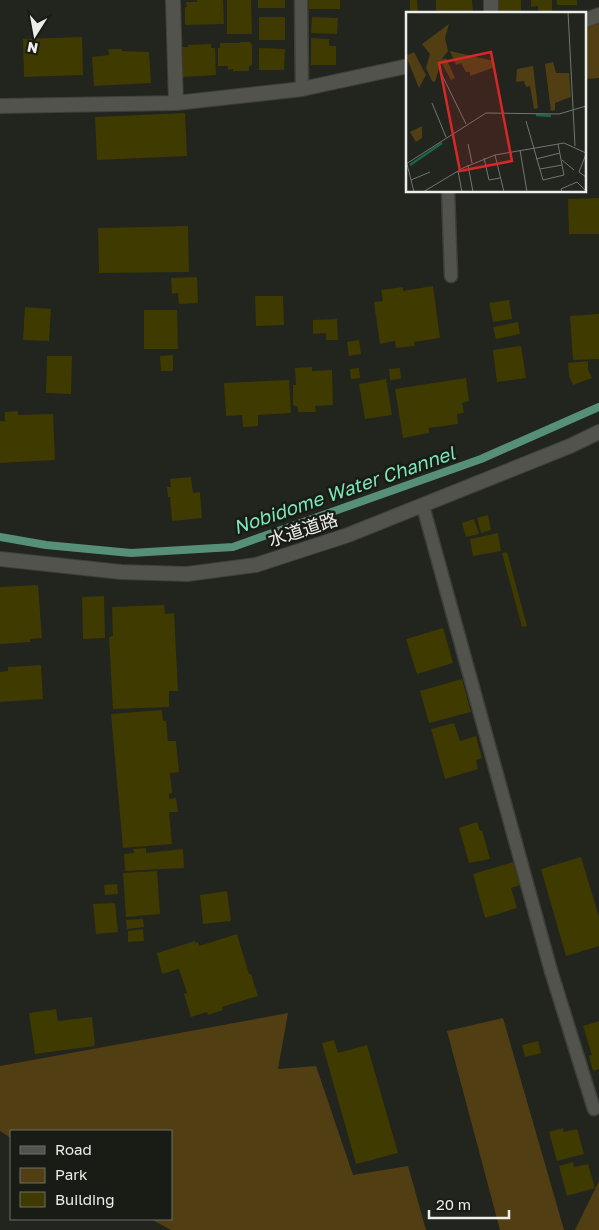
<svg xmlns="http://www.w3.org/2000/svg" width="599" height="1230" font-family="'Golos Text','Noto Sans JP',sans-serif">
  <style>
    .green { fill: #523e13 }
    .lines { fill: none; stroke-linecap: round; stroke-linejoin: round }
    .stream { stroke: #569079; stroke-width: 8 }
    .building { fill: #3f3a00 }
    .service-casing { stroke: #3d3f3a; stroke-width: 15 }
    .minor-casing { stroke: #3d3f3a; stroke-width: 16 }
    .tertiary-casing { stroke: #3d3f3a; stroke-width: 16 }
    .service { stroke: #51534c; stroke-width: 12 }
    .minor { stroke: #51534c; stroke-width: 14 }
    .tertiary { stroke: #51534c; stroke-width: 14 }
    .labels { text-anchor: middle; stroke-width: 5; stroke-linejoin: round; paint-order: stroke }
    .street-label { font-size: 18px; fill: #eceeea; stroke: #191b15 }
    .water-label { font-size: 19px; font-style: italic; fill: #7de7b8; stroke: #191b15 }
    .inset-river { fill: none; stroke: #166749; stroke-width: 2.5 }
    .inset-road { fill: none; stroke: #737570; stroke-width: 1 }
    .view { fill: #d62828; fill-opacity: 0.15; stroke: #d62828; stroke-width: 2.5 }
    .inset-edge { fill: none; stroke: #eceeea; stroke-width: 2.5 }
  </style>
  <rect width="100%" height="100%" fill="#22241e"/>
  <!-- green -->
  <g class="green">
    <path d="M 599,22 L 599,78 L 585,79 L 585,27 Z"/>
    <path d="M 288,1013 L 278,1069 L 316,1066 L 353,1175 L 408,1166 L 426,1230 L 171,1230 L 151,1219 L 171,1219 L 171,1131 L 11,1131 L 11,1138 L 0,1131 L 0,1066 Z"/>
    <path d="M 503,1018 L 564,1230 L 500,1230 L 447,1031 Z"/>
    <path d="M 599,1181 L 599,1230 L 575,1230 Z"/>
  </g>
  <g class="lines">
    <!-- stream -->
    <path class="stream" d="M 0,537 L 46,545 L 131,553 L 233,547 L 481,459 L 599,407"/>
  </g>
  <!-- building -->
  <g class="building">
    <path d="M 197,0 L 223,0 L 224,24 L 185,25 L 185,7 L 187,7 L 186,2 L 197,2 Z"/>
    <path d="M 227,0 L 251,0 L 252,34 L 227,34 Z"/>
    <rect x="258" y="0" width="27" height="8"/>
    <rect x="309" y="0" width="31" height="9"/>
    <path d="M 410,0 L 417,0 L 418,14 L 410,14 Z"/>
    <path d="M 436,0 L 472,0 L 473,14 L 436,14 Z"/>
    <rect x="496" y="0" width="25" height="12"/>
    <path d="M 531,0 L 552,0 L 552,14 L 538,14 L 538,6 L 531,7 Z"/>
    <rect x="557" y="0" width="20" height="5"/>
    <rect x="259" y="17" width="26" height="23"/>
    <path d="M 312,17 L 338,18 L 337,34 L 311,33 Z"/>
    <path d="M 82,37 L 83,75 L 24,77 L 23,39 Z"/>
    <path d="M 311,38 L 329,39 L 329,46 L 336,46 L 336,65 L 311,65 Z"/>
    <path d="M 240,42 L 250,42 L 252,45 L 252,65 L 249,66 L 249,71 L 233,71 L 233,69 L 228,70 L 228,66 L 218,66 L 218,48 L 220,48 L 220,43 L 240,43 Z"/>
    <path d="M 211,44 L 211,48 L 215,48 L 216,75 L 183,77 L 182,47 L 188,47 L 188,45 Z"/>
    <path d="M 259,48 L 285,49 L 284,70 L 259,70 Z"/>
    <path d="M 108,49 L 122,49 L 122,51 L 149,52 L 151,83 L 94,86 L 92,57 L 109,55 Z"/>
    <path d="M 185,113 L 187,156 L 97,160 L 95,117 Z"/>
    <path d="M 599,198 L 599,234 L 569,234 L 568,199 Z"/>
    <path d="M 188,226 L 189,272 L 99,273 L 98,228 Z"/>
    <path d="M 197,277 L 198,303 L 179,304 L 178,293 L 172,294 L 171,278 Z"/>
    <path d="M 433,286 L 440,338 L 414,342 L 415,346 L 396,348 L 395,341 L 380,344 L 374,302 L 383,301 L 381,290 L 403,287 L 403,291 Z"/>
    <path d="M 255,296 L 283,296 L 284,325 L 256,326 Z"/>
    <path d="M 509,300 L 512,319 L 493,322 L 489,303 Z"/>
    <path d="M 25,307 L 51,309 L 49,341 L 23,340 Z"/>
    <path d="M 144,310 L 177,310 L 178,349 L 144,349 Z"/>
    <path d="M 599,314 L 599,359 L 573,360 L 570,316 Z"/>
    <path d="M 337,319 L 338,340 L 326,340 L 326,333 L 313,334 L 313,320 Z"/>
    <path d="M 518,322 L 520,334 L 496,339 L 493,327 Z"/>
    <path d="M 359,340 L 361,354 L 349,356 L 347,342 Z"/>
    <path d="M 521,346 L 526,378 L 497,382 L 493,350 Z"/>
    <path d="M 173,355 L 173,371 L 161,371 L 160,356 Z"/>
    <path d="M 47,356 L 72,356 L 71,394 L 46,393 Z"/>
    <path d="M 588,361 L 588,370 L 592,378 L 573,385 L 569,376 L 568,363 Z"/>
    <path d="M 312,367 L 312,371 L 332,370 L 333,405 L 315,406 L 316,412 L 298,412 L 298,407 L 293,405 L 293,385 L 296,385 L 295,368 Z"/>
    <path d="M 359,368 L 360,378 L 351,379 L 350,369 Z"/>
    <path d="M 400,368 L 401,379 L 390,380 L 389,369 Z"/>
    <path d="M 466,378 L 469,401 L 462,403 L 464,413 L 457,414 L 458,424 L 429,428 L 429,433 L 403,438 L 395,389 Z"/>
    <path d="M 386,379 L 392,415 L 365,419 L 359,384 Z"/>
    <path d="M 289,380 L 291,413 L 258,415 L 258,426 L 243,427 L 242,415 L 226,416 L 224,383 Z"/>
    <path d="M 18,411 L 18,415 L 53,414 L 55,460 L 0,463 L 0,421 L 5,421 L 5,412 Z"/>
    <path d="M 191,477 L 193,493 L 200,492 L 202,518 L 172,521 L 170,497 L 168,497 L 167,487 L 171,487 L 170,479 Z"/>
    <path d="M 488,515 L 491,530 L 481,533 L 477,518 Z"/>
    <path d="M 474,519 L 479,534 L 466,537 L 462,523 Z"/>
    <path d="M 498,533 L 501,551 L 473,556 L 470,539 Z"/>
    <path d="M 507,552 L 527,626 L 522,627 L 502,553 Z"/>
    <path d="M 38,585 L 42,638 L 30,639 L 30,642 L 0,644 L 0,587 Z"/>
    <path d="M 104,596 L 105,638 L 83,639 L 82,597 Z"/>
    <path d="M 164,605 L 165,614 L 174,613 L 178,691 L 169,691 L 169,707 L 113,709 L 109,637 L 113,636 L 112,607 Z"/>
    <path d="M 443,628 L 453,663 L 417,674 L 406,639 Z"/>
    <path d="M 41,665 L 43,699 L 0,702 L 0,672 L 8,671 L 8,667 Z"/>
    <path d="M 462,679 L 471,712 L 429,723 L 420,691 Z"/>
    <path d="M 162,710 L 163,721 L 166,721 L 168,741 L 176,741 L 179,772 L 170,773 L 172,793 L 169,794 L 169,799 L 176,798 L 178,812 L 169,812 L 172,844 L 123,848 L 111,714 Z"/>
    <path d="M 454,723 L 460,741 L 476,736 L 482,758 L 476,760 L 478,769 L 445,779 L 431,729 Z"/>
    <path d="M 477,822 L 480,831 L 482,830 L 490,859 L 469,863 L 459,828 Z"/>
    <path d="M 146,848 L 146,853 L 183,849 L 184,868 L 125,871 L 124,854 L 134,853 L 133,849 Z"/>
    <path d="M 581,857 L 599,917 L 599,946 L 566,956 L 541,869 Z"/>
    <path d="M 513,862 L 520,885 L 511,888 L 517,908 L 485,918 L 473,874 Z"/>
    <path d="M 157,871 L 160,914 L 126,917 L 123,873 Z"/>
    <path d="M 117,884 L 118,894 L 105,895 L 104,885 Z"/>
    <path d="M 227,891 L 231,921 L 203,924 L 200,895 Z"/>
    <path d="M 115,903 L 118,932 L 96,934 L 93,904 Z"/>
    <path d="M 143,919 L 144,927 L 127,929 L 126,920 Z"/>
    <path d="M 143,929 L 144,941 L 128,942 L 128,931 Z"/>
    <path d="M 237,934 L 249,974 L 251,974 L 258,996 L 222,1007 L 223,1010 L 208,1015 L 207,1012 L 191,1017 L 184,994 L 187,993 L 179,969 L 162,974 L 157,953 L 195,941 L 195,943 L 198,942 L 199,946 Z"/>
    <path d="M 56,1009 L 58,1021 L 92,1017 L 95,1046 L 35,1054 L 29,1013 Z"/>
    <path d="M 599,1021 L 599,1069 L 593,1071 L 589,1056 L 592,1055 L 583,1026 Z"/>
    <path d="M 334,1040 L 338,1053 L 367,1045 L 398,1153 L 356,1164 L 322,1043 Z"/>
    <path d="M 538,1041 L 541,1053 L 525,1057 L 522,1045 Z"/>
    <path d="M 563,1128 L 564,1132 L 577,1129 L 584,1154 L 557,1161 L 549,1132 Z"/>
    <path d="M 573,1162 L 574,1167 L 588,1164 L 595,1188 L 567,1196 L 559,1166 Z"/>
  </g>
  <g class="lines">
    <defs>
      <g id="service">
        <path d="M 301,0 L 302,89"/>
        <path d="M 448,191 L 451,276"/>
        <path d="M 423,506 L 551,971 L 594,1109"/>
      </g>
      <g id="minor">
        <path d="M 173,0 L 176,103"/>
        <path d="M 491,0 L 491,14"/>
        <path d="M 585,20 L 599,15"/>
        <path d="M 0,106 L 176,103 L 302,89 L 408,66"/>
      </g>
      <path id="tertiary" d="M 0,559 L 121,572 L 187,574 L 256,565 L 348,535 L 570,446 L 599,432"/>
    </defs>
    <!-- service casing -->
    <use href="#service" class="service-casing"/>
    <!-- minor casing -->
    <use href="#minor" class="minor-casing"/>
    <!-- tertiary casing -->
    <use href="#tertiary" class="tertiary-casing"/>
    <!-- service -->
    <use href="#service" class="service"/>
    <!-- minor -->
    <use href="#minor" class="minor"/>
    <!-- tertiary -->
    <use href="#tertiary" class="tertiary"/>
  </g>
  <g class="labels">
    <!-- street labels -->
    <g class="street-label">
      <text transform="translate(303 530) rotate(-18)" y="6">水道道路</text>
    </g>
    <!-- water labels -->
    <g class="water-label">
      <text transform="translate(344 490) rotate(-19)" y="7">Nobidome Water Channel</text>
    </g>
  </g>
  <!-- overview -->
  <g transform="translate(406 12)">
    <rect width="180" height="180" fill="#22241e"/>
    <path d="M 43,12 L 39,26 L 42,39 L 35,48 L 40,46 L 49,66 L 45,68 L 35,50 L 29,70 L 26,69 L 20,56 L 24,42 L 16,32 ZM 44,39 L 88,49 L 89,55 L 64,64 L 64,60 L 60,60 L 55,51 L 50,53 ZM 8,40 L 20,63 L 13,76 L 0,44 ZM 147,50 L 150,61 L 163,61 L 165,85 L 149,91 L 149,98 L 145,99 L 139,52 ZM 127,54 L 132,96 L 128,97 L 124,74 L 120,75 L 118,69 L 110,70 L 111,57 ZM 16,114 L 16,126 L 10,130 L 4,120 Z" fill="#523e13"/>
    <path class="inset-river" d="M 130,103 L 145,104M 4,153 L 36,131"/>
    <path class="inset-road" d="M 162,0 L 169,134M 35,61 L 60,112M 26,91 L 40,125M 120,109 L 137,168 L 158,163 L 152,132M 62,132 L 66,151M 114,138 L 121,180M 180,142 L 173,160 L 180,165M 89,143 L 98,180M 78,146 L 83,168 L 94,166M 130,147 L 154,141M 0,148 L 8,180M 156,148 L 168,158M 0,152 L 80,101 L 153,102 L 180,94M 62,153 L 67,180M 134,157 L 156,153M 52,159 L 56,180M 5,168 L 24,160M 17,180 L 57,156 L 89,143 L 158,131 L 180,141M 156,180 L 155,177 L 171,170 L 180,179"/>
    <path class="view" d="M 85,40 L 106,149 L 54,159 L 33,51 Z"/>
    <rect width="180" height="180" class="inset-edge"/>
  </g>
  <!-- legend -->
  <rect x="10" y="1130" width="162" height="90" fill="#191b15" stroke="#6d6f6a"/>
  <rect x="20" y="1146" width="25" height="8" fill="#51534c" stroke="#6d6f6a"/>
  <text x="55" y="1155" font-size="15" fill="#eceeea">Road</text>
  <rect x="20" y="1168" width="25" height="15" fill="#523e13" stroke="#6d6f6a"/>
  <text x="55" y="1180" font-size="15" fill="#eceeea">Park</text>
  <rect x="20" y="1192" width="25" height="15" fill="#3f3a00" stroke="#6d6f6a"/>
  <text x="55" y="1205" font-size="15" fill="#eceeea">Building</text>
  <!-- north arrow -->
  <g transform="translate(35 35) rotate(191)" stroke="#191b15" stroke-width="4" paint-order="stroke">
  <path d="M0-4L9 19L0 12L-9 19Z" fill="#eceeea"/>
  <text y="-8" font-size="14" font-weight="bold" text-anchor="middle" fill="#eceeea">N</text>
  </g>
  <!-- scale -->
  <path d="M429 1210v8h80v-8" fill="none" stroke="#eceeea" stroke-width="2.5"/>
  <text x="436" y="1210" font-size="15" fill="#eceeea" stroke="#191b15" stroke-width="4" paint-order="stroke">20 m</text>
</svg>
